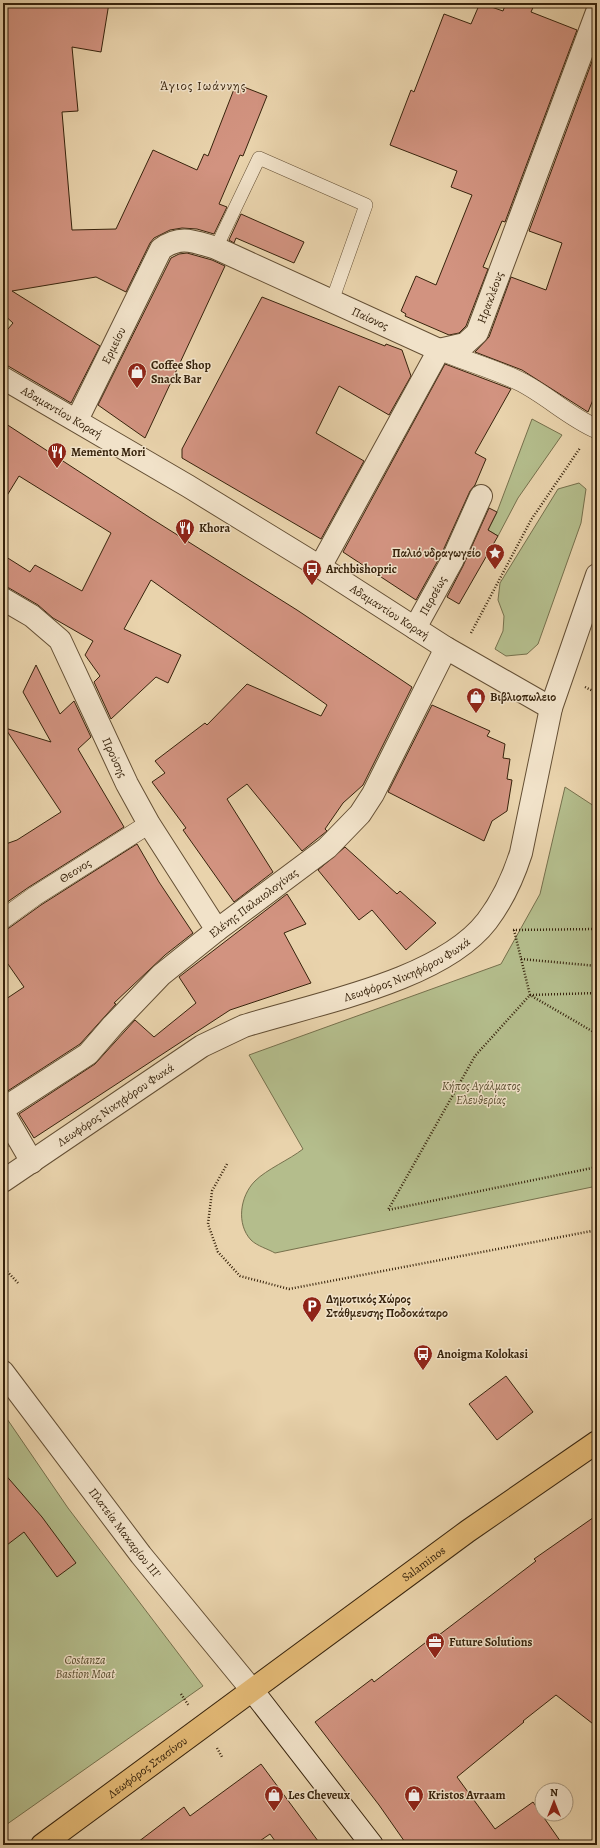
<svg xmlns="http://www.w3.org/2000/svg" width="600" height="1848" font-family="Alegreya,serif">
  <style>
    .green { fill: #b4bd8c; stroke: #76704c }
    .building { fill: #d29380; stroke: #37230c }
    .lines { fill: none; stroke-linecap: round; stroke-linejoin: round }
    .service-casing { stroke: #644f34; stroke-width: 14 }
    .pedestrian-casing { stroke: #644f34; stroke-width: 20 }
    .minor-casing { stroke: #644f34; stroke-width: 24 }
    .tertiary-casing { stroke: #644f34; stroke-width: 24 }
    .secondary-casing { stroke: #37230c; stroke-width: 24 }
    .primary-casing { stroke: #37230c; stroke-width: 24 }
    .path { stroke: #37230c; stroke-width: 2.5; stroke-dasharray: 1 2; stroke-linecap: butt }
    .service { stroke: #f1e2c9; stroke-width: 13 }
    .pedestrian { stroke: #f1e2c9; stroke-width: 19 }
    .minor { stroke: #f1e2c9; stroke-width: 22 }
    .tertiary { stroke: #f1e2c9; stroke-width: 22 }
    .secondary { stroke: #f1e2c9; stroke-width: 22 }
    .primary { stroke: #e4ba76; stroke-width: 22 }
    .labels { text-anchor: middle; stroke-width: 3; stroke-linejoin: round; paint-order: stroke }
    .street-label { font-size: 12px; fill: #37230c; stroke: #f1e2c9 }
    .poi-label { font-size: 12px; font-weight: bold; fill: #37230c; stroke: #f1e2c9; text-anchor: start }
    .park-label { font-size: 12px; font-style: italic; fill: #564a2c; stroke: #f1e2c9 }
    .neighbourhood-label { font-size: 13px; letter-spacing: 1px; fill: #37230c; stroke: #f1e2c9 }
  </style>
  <rect width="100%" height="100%" fill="#e9d3ac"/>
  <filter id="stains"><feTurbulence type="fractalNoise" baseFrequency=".005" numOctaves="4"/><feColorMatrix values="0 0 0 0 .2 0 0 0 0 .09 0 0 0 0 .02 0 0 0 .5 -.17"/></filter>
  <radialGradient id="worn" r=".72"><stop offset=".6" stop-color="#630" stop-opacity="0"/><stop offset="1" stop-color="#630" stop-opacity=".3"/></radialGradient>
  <!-- green -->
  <g class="green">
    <path d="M 532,419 L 562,435 L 518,498 L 498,536 L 488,530 L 497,512 Z"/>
    <path d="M 579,483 L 586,489 L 581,523 L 538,644 L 527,654 L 506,656 L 495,649 L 503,631 L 504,616 L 498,600 L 500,583 L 558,489 Z"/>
    <path d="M 565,787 L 597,808 L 597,1186 L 275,1253 C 268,1249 257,1246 251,1240 C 236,1224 240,1196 255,1181 C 267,1169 289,1160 303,1149 L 249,1055 L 501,964 L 540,894 Z"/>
    <path d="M 3,1413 L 68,1508 L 203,1686 L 3,1827 Z"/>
  </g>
  <!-- building -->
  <g class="building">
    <path d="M 3,3 L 109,3 L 101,52 L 72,47 L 78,111 L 62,112 L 72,230 L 116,229 L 153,150 L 197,170 L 204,154 L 208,156 L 236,84 L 267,96 L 243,156 L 240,155 L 219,204 L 227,207 L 214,234 L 197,229 L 182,228 L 170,230 L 154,238 L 150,243 L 126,292 L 96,277 L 12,291 L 100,346 L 71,403 L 3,363 L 3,335 L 13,323 L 3,314 Z"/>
    <path d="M 480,3 L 503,11 L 506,3 L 535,3 L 531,12 L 577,30 L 505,222 L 502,221 L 483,267 L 488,269 L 466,326 L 459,333 L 449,335 L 405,316 L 406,314 L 401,311 L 416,276 L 436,285 L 472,195 L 451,187 L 457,171 L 390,145 L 411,90 L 414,92 L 444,14 L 471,24 Z"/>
    <path d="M 597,48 L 597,390 L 588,412 L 522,370 L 475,352 L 489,337 L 511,277 L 546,290 L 562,243 L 529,231 Z"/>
    <path d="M 241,214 L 304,242 L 294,263 L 236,238 L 234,243 L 229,240 Z"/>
    <path d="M 187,253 L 212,260 L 225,266 L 145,438 L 98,405 L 171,258 L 179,254 Z"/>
    <path d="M 262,297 L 385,346 L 386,344 L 402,350 L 411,376 L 389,415 L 339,386 L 316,433 L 364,461 L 321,539 L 182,458 L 182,449 Z"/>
    <path d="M 445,364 L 511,389 L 475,453 L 486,459 L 475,485 L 470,491 L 441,555 L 416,600 L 343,552 Z"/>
    <path d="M 3,422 L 152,519 L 297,610 L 412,687 L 363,785 L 343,803 L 325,829 L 327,831 L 302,851 L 247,784 L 227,799 L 273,872 L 234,902 L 183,830 L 186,828 L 152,782 L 165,773 L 155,761 L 205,723 L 207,725 L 247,684 L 321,716 L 327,705 L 151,580 L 124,629 L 181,655 L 168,683 L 156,677 L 111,719 L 94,682 L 100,676 L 85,655 L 93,641 L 53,618 L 38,605 L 9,588 L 3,587 L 3,555 L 30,572 L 35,565 L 82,591 L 111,533 L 19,476 L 3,502 Z"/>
    <path d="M 489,508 L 497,512 L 488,530 L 498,536 L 459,604 L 447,597 L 463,566 Z"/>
    <path d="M 36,665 L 60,714 L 74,701 L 91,737 L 78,749 L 124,827 L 29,887 L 3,905 L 3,845 L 17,840 L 61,812 L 5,728 L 51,742 L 23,692 Z"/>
    <path d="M 432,705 L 490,731 L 487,736 L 505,744 L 503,758 L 510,759 L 507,779 L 512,780 L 507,811 L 492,821 L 484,841 L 388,792 Z"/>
    <path d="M 137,844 L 159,882 L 193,933 L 165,955 L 114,1003 L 116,1004 L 80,1044 L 3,1094 L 3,1001 L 24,987 L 3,957 L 3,930 L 9,928 L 41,905 Z"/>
    <path d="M 345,847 L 397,894 L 400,891 L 436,923 L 406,950 L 372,910 L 359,920 L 318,870 Z"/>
    <path d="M 287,894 L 306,924 L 284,933 L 311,983 L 230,1010 L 34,1138 L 19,1114 L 95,1064 L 135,1020 L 154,1037 L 196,1003 L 179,977 Z"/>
    <path d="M 3,1137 L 8,1146 L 3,1156 Z"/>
    <path d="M 506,1376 L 533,1412 L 497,1440 L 469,1404 Z"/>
    <path d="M 3,1472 L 42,1517 L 76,1563 L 57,1577 L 24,1532 L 3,1548 Z"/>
    <path d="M 597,1515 L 597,1727 L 556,1695 L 523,1721 L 524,1722 L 457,1777 L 495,1829 L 533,1802 L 563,1845 L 407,1845 L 379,1805 L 315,1722 L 372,1679 L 374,1682 L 438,1633 L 439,1635 L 536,1561 L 534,1559 Z"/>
    <path d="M 261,1764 L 321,1845 L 278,1845 L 270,1834 L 254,1845 L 134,1845 L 184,1807 L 190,1816 Z"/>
  </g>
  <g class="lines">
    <defs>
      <path id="service" d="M 216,248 L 259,158 L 366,205 L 332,301"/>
      <g id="pedestrian">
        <path d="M 439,350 C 465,361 494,369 519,381 C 546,394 569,417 597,429"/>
        <path id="s1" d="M 3,919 L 35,896 L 149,824"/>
      </g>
      <g id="minor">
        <path id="s2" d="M 439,350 L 465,344 L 477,333 L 597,12"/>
        <path id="s3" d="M 3,378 L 188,486 L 320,567 L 446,648 L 551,708"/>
        <path id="s4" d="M 77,420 L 161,249 C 181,234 195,242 216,248 L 439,350"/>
        <path d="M 320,567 L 439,350"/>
        <path id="s5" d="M 3,599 L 32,616 L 60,640 L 127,784 L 149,824 L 217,930"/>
        <path id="s6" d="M 415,628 L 452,561 L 481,496"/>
        <path id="s7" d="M 3,1109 L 88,1054 L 113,1025 L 161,975 L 217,930 L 327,848 L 360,814 L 373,794 L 446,648"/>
        <path d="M 3,1112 L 32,1162"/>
      </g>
      <g id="tertiary">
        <path id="s8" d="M 3,1181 L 202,1046 L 244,1026 C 314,1004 441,981 487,921 C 503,900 513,878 521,853 L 551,708 L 597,575"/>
        <path id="s9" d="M 3,1372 L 141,1555 L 252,1690"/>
      </g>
      <path id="secondary" d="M 252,1690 L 372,1845"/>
      <g id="primary">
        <path id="s10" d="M 42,1845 L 468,1531 L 597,1442"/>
      </g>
    </defs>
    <!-- service casing -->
    <use href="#service" class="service-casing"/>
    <!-- pedestrian casing -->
    <use href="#pedestrian" class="pedestrian-casing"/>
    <!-- minor casing -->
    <use href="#minor" class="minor-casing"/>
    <!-- tertiary casing -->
    <use href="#tertiary" class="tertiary-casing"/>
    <!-- secondary casing -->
    <use href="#secondary" class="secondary-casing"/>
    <!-- primary casing -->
    <use href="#primary" class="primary-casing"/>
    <!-- path -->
    <g class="path">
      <path d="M 471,633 L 531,520 L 580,448"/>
      <path d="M 585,687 L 597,693"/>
      <path d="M 513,930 L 597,929"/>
      <path d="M 514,930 L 530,995 L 597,1034"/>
      <path d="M 521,959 L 597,966"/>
      <path d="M 597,993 L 530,995 L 475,1056 L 388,1210 L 597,1167"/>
      <path d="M 227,1164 L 212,1191 L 208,1224 L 218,1252 L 240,1276 L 289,1289 L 597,1230"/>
      <path d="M 3,1267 L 18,1283"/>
      <path d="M 181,1694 L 189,1706"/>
      <path d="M 217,1748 L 222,1757"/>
    </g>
    <!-- service -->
    <use href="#service" class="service"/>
    <!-- pedestrian -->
    <use href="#pedestrian" class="pedestrian"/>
    <!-- minor -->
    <use href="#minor" class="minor"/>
    <!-- tertiary -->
    <use href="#tertiary" class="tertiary"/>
    <!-- secondary -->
    <use href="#secondary" class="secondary"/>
    <!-- primary -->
    <use href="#primary" class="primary"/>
  </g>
  <!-- icons -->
  <defs>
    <symbol id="shop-pin" viewBox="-11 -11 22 30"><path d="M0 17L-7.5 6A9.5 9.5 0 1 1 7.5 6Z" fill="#8f2418" stroke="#f1e2c9"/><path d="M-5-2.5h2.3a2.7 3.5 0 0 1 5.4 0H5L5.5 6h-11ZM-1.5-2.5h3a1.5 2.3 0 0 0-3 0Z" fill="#fff"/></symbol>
    <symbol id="restaurant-pin" viewBox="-11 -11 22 30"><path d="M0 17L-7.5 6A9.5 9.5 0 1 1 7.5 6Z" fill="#8f2418" stroke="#f1e2c9"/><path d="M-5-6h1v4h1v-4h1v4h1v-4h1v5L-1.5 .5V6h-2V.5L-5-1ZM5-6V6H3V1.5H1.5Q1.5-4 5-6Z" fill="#fff"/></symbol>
    <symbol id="sight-pin" viewBox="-11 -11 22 30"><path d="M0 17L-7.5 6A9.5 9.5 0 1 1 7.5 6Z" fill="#8f2418" stroke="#f1e2c9"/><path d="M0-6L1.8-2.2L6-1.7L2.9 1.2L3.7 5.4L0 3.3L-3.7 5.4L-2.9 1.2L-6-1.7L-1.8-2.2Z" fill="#fff"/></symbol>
    <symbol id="bus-pin" viewBox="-11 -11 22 30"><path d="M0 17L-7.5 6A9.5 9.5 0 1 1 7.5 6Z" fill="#8f2418" stroke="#f1e2c9"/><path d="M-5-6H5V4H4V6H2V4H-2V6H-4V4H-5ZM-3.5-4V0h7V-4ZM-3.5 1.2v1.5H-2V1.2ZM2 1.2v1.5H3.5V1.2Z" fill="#fff"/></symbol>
    <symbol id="parking-pin" viewBox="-11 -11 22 30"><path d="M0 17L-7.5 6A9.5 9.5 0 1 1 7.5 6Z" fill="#8f2418" stroke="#f1e2c9"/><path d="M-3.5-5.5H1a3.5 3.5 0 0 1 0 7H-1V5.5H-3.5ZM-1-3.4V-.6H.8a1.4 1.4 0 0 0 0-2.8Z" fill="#fff"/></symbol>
    <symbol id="office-pin" viewBox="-11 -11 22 30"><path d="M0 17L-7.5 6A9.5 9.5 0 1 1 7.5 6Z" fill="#8f2418" stroke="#f1e2c9"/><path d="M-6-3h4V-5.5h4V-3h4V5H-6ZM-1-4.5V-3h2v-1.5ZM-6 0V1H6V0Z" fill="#fff"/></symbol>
  </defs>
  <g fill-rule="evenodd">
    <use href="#shop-pin" x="126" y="361" width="22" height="30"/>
    <use href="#restaurant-pin" x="46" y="441" width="22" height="30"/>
    <use href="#restaurant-pin" x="174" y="517" width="22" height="30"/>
    <use href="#sight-pin" x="484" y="542" width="22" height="30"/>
    <use href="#bus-pin" x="301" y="558" width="22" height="30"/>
    <use href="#shop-pin" x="465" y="686" width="22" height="30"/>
    <use href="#parking-pin" x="301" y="1295" width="22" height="30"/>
    <use href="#bus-pin" x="412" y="1343" width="22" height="30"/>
    <use href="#office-pin" x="424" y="1631" width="22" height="30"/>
    <use href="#shop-pin" x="263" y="1784" width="22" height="30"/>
    <use href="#shop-pin" x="403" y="1784" width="22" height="30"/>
  </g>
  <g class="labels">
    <!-- street labels -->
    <g class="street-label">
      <text dy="4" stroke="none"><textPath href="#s2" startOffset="81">Ηρακλέους</textPath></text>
      <text dy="4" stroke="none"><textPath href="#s4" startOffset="418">Παίονος</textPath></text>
      <text dy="4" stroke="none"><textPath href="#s4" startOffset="83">Ερμείου</textPath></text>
      <text dy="4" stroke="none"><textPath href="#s3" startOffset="68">Αδαμαντίου Κοραή</textPath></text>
      <text dy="4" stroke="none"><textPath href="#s6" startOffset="37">Περσέως</textPath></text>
      <text dy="4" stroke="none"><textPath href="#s3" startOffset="452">Αδαμαντίου Κοραή</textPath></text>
      <text dy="4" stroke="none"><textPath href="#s5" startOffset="200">Προύσης</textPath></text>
      <text dy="4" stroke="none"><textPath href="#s1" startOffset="87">Θεονος</textPath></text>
      <text dy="4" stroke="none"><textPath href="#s7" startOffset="326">Ελένης Παλαιολογίνας</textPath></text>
      <text dy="4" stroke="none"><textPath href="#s8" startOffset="460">Λεωφόρος Νικηφόρου Φωκά</textPath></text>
      <text dy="4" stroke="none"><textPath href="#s8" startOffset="136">Λεωφόρος Νικηφόρου Φωκά</textPath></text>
      <text dy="4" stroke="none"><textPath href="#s9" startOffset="202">Πλατεία Μακαρίου ΙΙΙ'</textPath></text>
      <text dy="4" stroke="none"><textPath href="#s10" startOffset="474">Salaminos</textPath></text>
      <text dy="4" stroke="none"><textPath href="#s10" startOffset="131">Λεωφόρος Στασίνου</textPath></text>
    </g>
    <!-- poi labels -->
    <g class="poi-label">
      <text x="151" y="369">Coffee Shop<tspan x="151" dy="14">Snack Bar</tspan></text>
      <text x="71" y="456">Memento Mori</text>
      <text x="199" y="532">Khora</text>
      <text x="481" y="557" text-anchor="end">Παλιό υδραγωγείο</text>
      <text x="326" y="573">Archbishopric</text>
      <text x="490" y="701">Βιβλιοπωλειο</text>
      <text x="326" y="1303">Δημοτικός Χώρος<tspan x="326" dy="14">Στάθμευσης Ποδοκάταρο</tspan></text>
      <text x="437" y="1358">Anoigma Kolokasi</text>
      <text x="449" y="1646">Future Solutions</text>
      <text x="288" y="1799">Les Cheveux</text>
      <text x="428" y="1799">Kristos Avraam</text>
    </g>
    <!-- park labels -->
    <g class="park-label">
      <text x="481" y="1090">Κήπος Αγάλματος<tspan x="481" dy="14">Ελευθερίας</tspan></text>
      <text x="85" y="1664">Costanza<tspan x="85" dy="14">Bastion Moat</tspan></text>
    </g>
    <!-- neighbourhood labels -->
    <g class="neighbourhood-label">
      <text x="203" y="90">Άγιος Ιωάννης</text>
    </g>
  </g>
  <!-- margin -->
  <rect width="600" height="1848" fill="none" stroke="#e9d3ac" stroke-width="16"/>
  <rect x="4" y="4" width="592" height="1840" fill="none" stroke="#37230c" stroke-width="2"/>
  <rect x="8" y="8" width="584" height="1832" fill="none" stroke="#37230c"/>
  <!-- north arrow -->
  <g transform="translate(554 1802)"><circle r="19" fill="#f1e2c9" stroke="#a7967d"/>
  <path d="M0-3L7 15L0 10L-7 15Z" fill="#8f2418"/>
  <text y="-6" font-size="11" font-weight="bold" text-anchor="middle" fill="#37230c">N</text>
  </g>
  <rect width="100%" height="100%" filter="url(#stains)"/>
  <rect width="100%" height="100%" fill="url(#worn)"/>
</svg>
